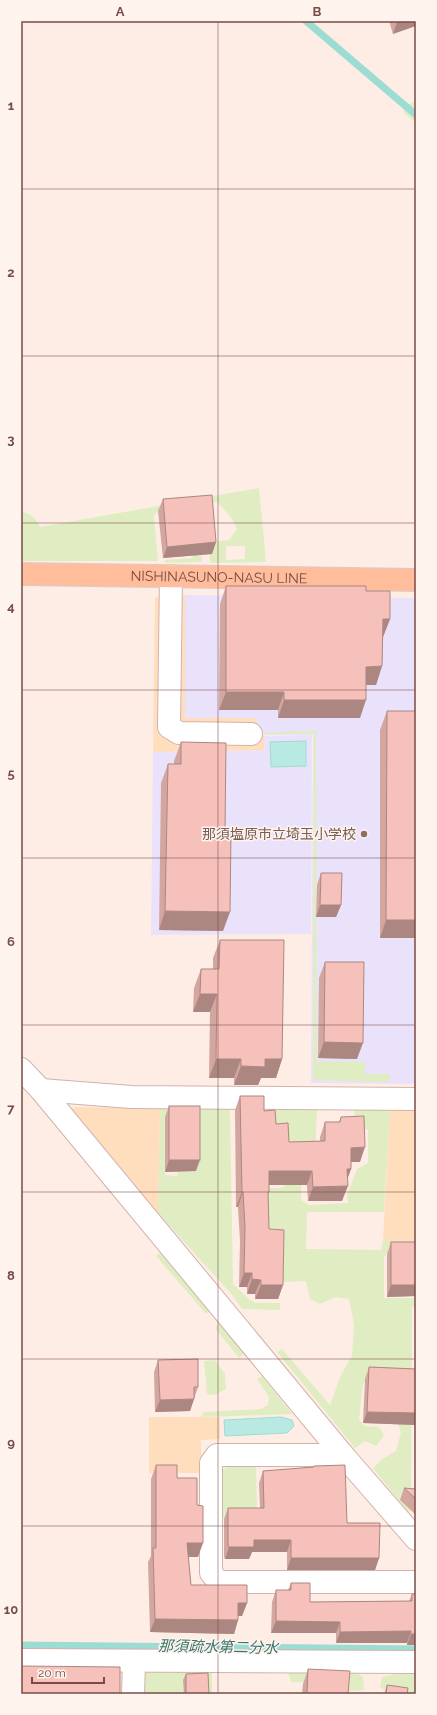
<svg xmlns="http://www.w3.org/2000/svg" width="437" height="1715" font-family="Raleway,'Noto Sans JP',sans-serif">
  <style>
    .education { fill: #eae2fa }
    .green { fill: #e0edc2; fill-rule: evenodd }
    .sand { fill: #ffdebe }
    .water { fill: #b8e9e2; stroke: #9ddcd3 }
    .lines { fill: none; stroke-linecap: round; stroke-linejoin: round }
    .stream { stroke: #9ddcd3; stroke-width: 7 }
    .street-casing { stroke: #d3b2ac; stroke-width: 24 }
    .primary-casing { stroke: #d9cdcc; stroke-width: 24 }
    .street { stroke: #fff; stroke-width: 22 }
    .primary { stroke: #ffbd9b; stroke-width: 22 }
    .wall { fill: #d3a6a0 }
    .shaded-wall { fill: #ac8782 }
    .building { fill: #f5c1ba; stroke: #ac8782 }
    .grid { fill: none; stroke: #794b48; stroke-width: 1; stroke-opacity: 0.55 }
    .education-dot { fill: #8d6e63; stroke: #fff3ed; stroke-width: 1.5 }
    .labels { text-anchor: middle; stroke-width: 3; stroke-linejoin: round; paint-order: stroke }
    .street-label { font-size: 14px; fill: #794b48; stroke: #fff3ed }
    .education-label { font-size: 14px; fill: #785e54; stroke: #fff3ed; text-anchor: end }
    .water-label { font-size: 15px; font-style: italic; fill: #387870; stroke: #fff3ed }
    .neatline { fill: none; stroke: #794b48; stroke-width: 1.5 }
    .grid-label { font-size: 13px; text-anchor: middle; font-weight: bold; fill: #794b48 }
  </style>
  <rect width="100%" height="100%" fill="#feede5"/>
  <!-- education -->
  <g class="education">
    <path d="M 185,595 L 416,598 L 416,1084 L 311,1083 L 313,735 L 264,735 L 254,718 L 185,718 Z"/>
    <path d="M 312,735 L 311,934 L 151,935 L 153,752 L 264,750 L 264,736 Z"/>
  </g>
  <!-- green -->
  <g class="green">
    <path d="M 416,101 L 416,123 L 403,112 L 409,104 Z"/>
    <path d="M 259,488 L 266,562 L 210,563 L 209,542 L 229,540 L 237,529 L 231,517 L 217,502 L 158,511 L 154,516 L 158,561 L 21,561 L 21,512 C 30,512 36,519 40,527 ZM 245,546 L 245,559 L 226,560 L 226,546 Z"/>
    <path d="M 192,548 L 201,548 L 202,562 L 165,563 L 165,560 L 193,558 Z"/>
    <path d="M 316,731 L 317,1061 L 365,1062 L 365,1074 L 389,1074 L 390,1076 L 387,1082 L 313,1080 L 314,734 L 265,734 L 263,732 Z"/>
    <path d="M 160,1108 L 230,1109 L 233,1284 L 250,1300 L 256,1303 L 280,1303 L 280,1310 L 242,1309 L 233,1296 L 158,1213 ZM 165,1117 L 196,1171 L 178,1172 L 178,1176 L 165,1175 Z"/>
    <path d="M 266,1109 L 317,1109 L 315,1151 L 302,1162 L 301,1200 L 309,1205 L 348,1203 L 347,1195 L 357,1169 L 368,1163 L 368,1130 L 353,1122 L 355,1110 L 390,1109 L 384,1212 L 307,1212 L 306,1249 L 381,1250 L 383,1241 L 416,1241 L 416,1247 L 391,1248 L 384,1257 L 384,1298 L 416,1298 L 416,1306 L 412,1307 L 411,1510 L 408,1512 L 373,1468 L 382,1459 L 396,1451 L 401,1432 L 397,1421 L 369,1377 L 363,1384 L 359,1420 L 365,1426 L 379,1427 L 384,1435 L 376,1446 L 365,1441 L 355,1448 L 277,1352 L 282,1349 L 330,1405 L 341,1375 L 352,1356 L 354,1325 L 349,1299 L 336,1297 L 320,1304 L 310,1299 L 306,1281 L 283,1282 L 266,1240 L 268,1188 L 282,1188 L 288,1182 L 264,1111 Z"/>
    <path d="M 161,1252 L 212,1310 L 206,1314 L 156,1256 Z"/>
    <path d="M 220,1322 L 245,1353 L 239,1358 L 215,1328 Z"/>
    <path d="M 215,1360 L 225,1374 L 226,1389 L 215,1395 L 207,1394 L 204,1361 Z"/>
    <path d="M 262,1376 L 292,1414 L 201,1417 L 204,1412 L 261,1409 L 268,1405 L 269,1397 L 257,1379 Z"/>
    <path d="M 230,1465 L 256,1465 L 257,1516 L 223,1518 L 222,1470 Z"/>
    <path d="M 147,1671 L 212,1673 L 212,1694 L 207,1694 L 184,1681 L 184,1694 L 139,1694 L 140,1680 Z"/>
    <path d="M 288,1672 L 357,1673 L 363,1677 L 364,1690 L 348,1691 L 339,1683 L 291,1682 Z"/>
    <path d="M 395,1674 L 416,1674 L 416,1694 C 403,1694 390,1696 380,1687 L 382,1677 Z"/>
  </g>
  <!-- sand -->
  <g class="sand">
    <path d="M 185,595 L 185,718 L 255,718 L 264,736 L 264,750 L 153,752 L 155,597 Z"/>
    <path d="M 76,1107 L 160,1108 L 158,1213 L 72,1113 L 72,1108 Z"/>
    <path d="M 390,1109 L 416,1110 L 416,1241 L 383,1241 Z"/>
    <path d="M 149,1417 L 220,1417 L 220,1439 L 201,1440 L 201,1473 L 149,1473 Z"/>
  </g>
  <!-- water -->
  <g class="water">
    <path d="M 306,741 L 306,766 L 271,767 L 270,742 Z"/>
    <path d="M 281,1417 L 292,1420 L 294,1426 L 287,1433 L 225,1436 L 224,1420 Z"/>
  </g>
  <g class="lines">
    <!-- stream -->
    <g class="stream">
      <path d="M 306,21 L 416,115"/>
      <path d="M 21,1645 L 416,1649"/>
    </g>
    <defs>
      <g id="street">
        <path d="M 171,576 L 169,727 L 179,733 L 251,734"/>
        <path d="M 21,1069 L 41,1090 L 343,1455 L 416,1539"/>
        <path d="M 41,1090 L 131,1097 L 416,1099"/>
        <path d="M 343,1455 L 217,1455 L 211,1463 L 211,1573 L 219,1582 L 416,1582"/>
        <path d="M 21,1660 L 416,1662"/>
        <path d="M 133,1694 L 134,1662"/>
      </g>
      <g id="primary">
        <path id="s1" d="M 21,574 L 416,580"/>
      </g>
    </defs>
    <!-- street casing -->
    <use href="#street" class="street-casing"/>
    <!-- primary casing -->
    <use href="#primary" class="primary-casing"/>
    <!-- street -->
    <use href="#street" class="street"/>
    <!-- primary -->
    <use href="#primary" class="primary"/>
  </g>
  <!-- wall -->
  <g class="wall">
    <path d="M 389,21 L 416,21 L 393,34 Z"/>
    <path d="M 163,499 L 216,542 L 212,554 L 163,558 L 158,511 Z"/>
    <path d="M 226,586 L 366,591 L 390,619 L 383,637 L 382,666 L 376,685 L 366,685 L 360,718 L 278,718 L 278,710 L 219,710 L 220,604 Z"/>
    <path d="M 387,711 L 416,938 L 380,938 L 380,730 Z"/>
    <path d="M 181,742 L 225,831 L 223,931 L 159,930 L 161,783 L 168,764 L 174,764 L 174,761 Z"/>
    <path d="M 321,873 L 341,905 L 336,917 L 316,917 L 317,885 Z"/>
    <path d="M 220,940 L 282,1059 L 276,1078 L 261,1078 L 258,1085 L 234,1085 L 234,1078 L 209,1078 L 210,1012 L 193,1012 L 194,988 L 201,969 L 213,969 L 213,958 Z"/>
    <path d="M 325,962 L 357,1059 L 318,1058 L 319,978 Z"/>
    <path d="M 240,1096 L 264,1111 L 276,1124 L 289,1142 L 320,1141 L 320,1137 L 325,1122 L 339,1122 L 341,1117 L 360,1162 L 351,1162 L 351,1169 L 347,1179 L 342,1201 L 308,1201 L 307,1185 L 269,1185 L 268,1196 L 269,1229 L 283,1285 L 278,1299 L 255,1299 L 255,1294 L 247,1294 L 247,1287 L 239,1287 L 240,1241 L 238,1207 L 236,1207 L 235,1110 Z"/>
    <path d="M 169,1106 L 196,1171 L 165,1172 L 165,1117 Z"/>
    <path d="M 391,1242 L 416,1242 L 416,1296 L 387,1297 L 387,1254 Z"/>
    <path d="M 416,1348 L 416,1425 L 363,1423 L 365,1379 L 369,1367 L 416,1369 Z"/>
    <path d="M 158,1360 L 198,1387 L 190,1411 L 155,1412 L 154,1372 Z"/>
    <path d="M 156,1465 L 177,1478 L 197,1505 L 198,1557 L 188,1557 L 191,1585 L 247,1603 L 242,1616 L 238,1616 L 238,1620 L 234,1634 L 150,1632 L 148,1562 L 151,1556 L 151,1479 Z"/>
    <path d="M 314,1466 L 347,1523 L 379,1558 L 375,1570 L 287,1570 L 287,1552 L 252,1552 L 249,1559 L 225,1559 L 224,1557 L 224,1519 L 228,1508 L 260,1508 L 259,1483 L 263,1471 L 314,1467 Z"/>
    <path d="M 404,1488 L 416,1489 L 416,1515 L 400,1500 Z"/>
    <path d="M 291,1583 L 310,1602 L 409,1601 L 412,1594 L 416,1594 L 416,1645 L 407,1645 L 407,1643 L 336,1643 L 336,1633 L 271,1633 L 272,1602 L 276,1590 L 288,1590 Z"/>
    <path d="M 308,1669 L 348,1694 L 302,1694 L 303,1684 Z"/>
    <path d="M 186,1674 L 209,1694 L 184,1694 L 183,1680 Z"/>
    <path d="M 387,1685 L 407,1694 L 384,1694 Z"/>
  </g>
  <!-- shaded-wall -->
  <g class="shaded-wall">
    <path d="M 402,21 L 416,21 L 416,26 L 393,34 L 397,22 Z"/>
    <path d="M 216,542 L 212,554 L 163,558 L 167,547 Z"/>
    <path d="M 383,619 L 390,619 L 383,637 L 376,637 Z"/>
    <path d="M 382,666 L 376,685 L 360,685 L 366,667 Z"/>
    <path d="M 226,692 L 284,692 L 278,710 L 219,710 Z"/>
    <path d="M 284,700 L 366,700 L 360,718 L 278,718 Z"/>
    <path d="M 320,905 L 341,905 L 336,917 L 316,917 Z"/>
    <path d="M 165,911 L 230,912 L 223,931 L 159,930 Z"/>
    <path d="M 386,920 L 416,920 L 416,938 L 380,938 Z"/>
    <path d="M 200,994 L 217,994 L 210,1012 L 193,1012 Z"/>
    <path d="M 324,1042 L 363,1043 L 357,1059 L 318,1058 Z"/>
    <path d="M 216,1059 L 241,1059 L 234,1078 L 209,1078 Z"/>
    <path d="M 265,1059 L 282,1059 L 276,1078 L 261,1078 L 258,1085 L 234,1085 L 241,1066 Z"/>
    <path d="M 365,1147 L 360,1162 L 345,1162 L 351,1148 Z"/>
    <path d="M 169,1160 L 200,1160 L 196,1171 L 165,1172 Z"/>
    <path d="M 347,1169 L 351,1169 L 346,1183 Z"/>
    <path d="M 269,1171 L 312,1171 L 307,1185 L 264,1185 Z"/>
    <path d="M 348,1186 L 342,1201 L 308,1201 L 313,1187 Z"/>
    <path d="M 242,1192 L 243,1192 L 238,1207 L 236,1207 Z"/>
    <path d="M 244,1273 L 252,1273 L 247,1287 L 239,1287 Z"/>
    <path d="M 252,1279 L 261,1280 L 255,1294 L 247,1294 Z"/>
    <path d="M 261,1285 L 283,1285 L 278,1299 L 255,1299 Z"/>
    <path d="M 391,1285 L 416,1285 L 416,1296 L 387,1297 Z"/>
    <path d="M 194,1399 L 190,1411 L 155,1412 L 160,1400 Z"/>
    <path d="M 367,1412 L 416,1413 L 416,1425 L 363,1423 Z"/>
    <path d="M 254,1540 L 291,1540 L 287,1552 L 252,1552 L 249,1559 L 225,1559 L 229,1547 Z"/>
    <path d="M 187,1543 L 203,1543 L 198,1557 L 182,1557 Z"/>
    <path d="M 291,1558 L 379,1558 L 375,1570 L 287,1570 Z"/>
    <path d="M 238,1603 L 247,1603 L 242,1616 L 233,1616 Z"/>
    <path d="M 155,1619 L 238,1620 L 234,1634 L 150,1632 Z"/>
    <path d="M 276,1621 L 340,1622 L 336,1633 L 271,1633 Z"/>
    <path d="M 411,1631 L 407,1643 L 336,1643 L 340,1632 Z"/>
    <path d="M 411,1634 L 416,1634 L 416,1645 L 407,1645 Z"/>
  </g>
  <!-- building -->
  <g class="building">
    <path d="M 212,495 L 216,542 L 167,547 L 163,499 Z"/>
    <path d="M 226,586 L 366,586 L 366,591 L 390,591 L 390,619 L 383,619 L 382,666 L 366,667 L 366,700 L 284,700 L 284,692 L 226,692 Z"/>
    <path d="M 387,711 L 416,711 L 416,920 L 386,920 Z"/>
    <path d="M 181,742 L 226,743 L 225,831 L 231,831 L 230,912 L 165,911 L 168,764 L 181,764 Z"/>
    <path d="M 321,873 L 342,873 L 341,905 L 320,905 Z"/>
    <path d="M 220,940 L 284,940 L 282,1059 L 265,1059 L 265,1067 L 241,1066 L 241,1059 L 216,1059 L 217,994 L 200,994 L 201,969 L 219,969 Z"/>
    <path d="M 325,962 L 364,962 L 363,1043 L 324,1042 Z"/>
    <path d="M 240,1096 L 264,1096 L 264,1111 L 275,1110 L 276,1124 L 288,1123 L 289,1142 L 325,1141 L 325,1122 L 340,1122 L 341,1117 L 364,1116 L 365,1147 L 351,1148 L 351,1169 L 347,1169 L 348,1186 L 313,1187 L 312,1171 L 269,1171 L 269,1192 L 268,1192 L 269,1229 L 284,1230 L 283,1285 L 261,1285 L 261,1280 L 252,1279 L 252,1273 L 244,1273 L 245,1227 L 243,1192 L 242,1192 Z"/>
    <rect x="169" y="1106" width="31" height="54"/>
    <rect x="391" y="1242" width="25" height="43"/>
    <path d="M 198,1359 L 198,1387 L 194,1387 L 194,1399 L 160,1400 L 158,1360 Z"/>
    <path d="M 369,1367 L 416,1369 L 416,1413 L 367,1412 Z"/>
    <path d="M 156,1465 L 177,1465 L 177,1478 L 197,1478 L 197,1505 L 203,1506 L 203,1543 L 187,1543 L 191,1585 L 247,1585 L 247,1603 L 238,1603 L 238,1620 L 155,1619 L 153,1548 L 156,1548 Z"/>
    <path d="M 345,1465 L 347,1523 L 380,1523 L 379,1558 L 291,1558 L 291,1540 L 254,1540 L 254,1547 L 229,1547 L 228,1545 L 228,1508 L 264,1508 L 263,1471 L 314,1467 L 314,1466 Z"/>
    <path d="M 404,1488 L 416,1489 L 416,1499 Z"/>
    <path d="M 291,1583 L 310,1583 L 310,1602 L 412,1601 L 412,1594 L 416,1594 L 416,1634 L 411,1634 L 411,1631 L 340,1632 L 340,1622 L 276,1621 L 276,1590 L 291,1590 Z"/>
    <path d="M 21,1666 L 120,1667 L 120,1694 L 21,1694 Z"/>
    <path d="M 308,1669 L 350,1671 L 348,1694 L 307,1694 Z"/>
    <path d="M 208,1673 L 209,1694 L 186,1694 L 186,1674 Z"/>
    <path d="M 387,1685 L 408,1688 L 407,1694 L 386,1694 Z"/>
  </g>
  <!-- grid -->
  <path class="grid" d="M 218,21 L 218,1694M 21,189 L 416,189M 21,356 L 416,356M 21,523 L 416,523M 21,690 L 416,690M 21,858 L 416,858M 21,1025 L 416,1025M 21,1192 L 416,1192M 21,1359 L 416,1359M 21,1526 L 416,1526"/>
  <!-- markers -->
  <circle class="education-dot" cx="364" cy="834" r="4"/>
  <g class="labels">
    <!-- street labels -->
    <g class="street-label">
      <text dy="5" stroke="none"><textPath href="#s1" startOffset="198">NISHINASUNO-NASU LINE</textPath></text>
    </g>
    <!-- education labels -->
    <g class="education-label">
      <text x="356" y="839">那須塩原市立埼玉小学校</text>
    </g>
    <!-- water labels -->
    <g class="water-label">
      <text transform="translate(218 1647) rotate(1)" y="5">那須疏水第二分水</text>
    </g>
  </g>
  <!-- border -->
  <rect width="437" height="1715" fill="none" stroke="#fff3ed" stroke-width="44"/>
  <!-- scale -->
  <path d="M32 1677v6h72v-6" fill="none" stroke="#794b48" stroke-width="2"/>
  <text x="38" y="1677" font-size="12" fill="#794b48" stroke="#fff3ed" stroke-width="3" paint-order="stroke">20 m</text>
  <rect x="22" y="22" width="393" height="1671" class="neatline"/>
  <g class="grid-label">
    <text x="120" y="16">A</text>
    <text x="317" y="16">B</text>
    <text x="11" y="110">1</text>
    <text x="11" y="277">2</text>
    <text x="11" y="444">3</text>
    <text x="11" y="611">4</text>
    <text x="11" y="778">5</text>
    <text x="11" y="946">6</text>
    <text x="11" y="1113">7</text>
    <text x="11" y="1280">8</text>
    <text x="11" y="1447">9</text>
    <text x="11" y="1614">10</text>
  </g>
</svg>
